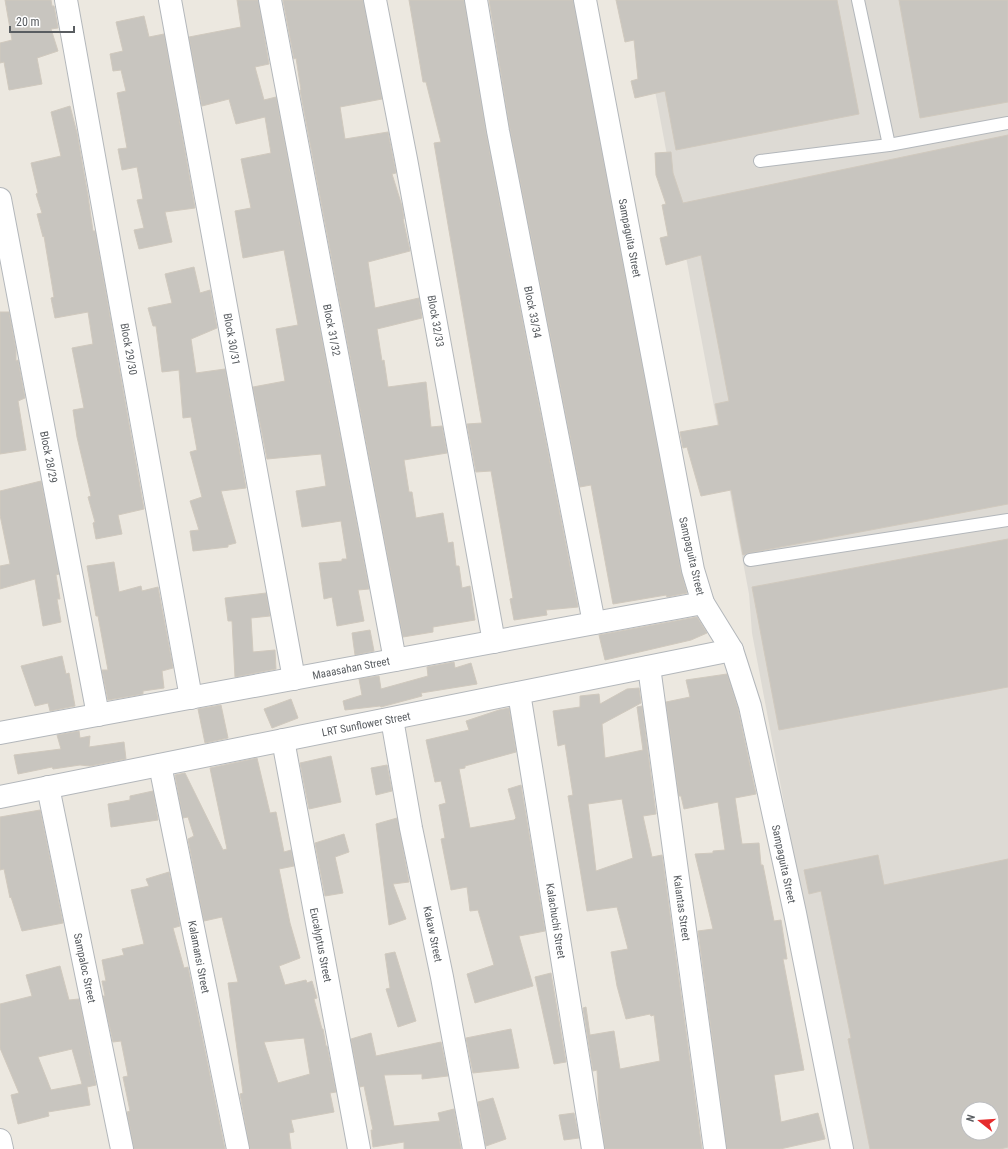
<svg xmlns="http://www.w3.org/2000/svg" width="1008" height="1149" font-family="'Roboto Condensed',sans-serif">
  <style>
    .industrial { fill: #dddad4; fill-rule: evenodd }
    .building { fill: #c8c5bf; stroke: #d0c9be; fill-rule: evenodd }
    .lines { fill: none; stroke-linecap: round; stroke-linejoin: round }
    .service-casing { stroke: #b3b7bb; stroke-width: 14 }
    .minor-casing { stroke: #b3b7bb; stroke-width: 24 }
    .service { stroke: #fff; stroke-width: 12 }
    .minor { stroke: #fff; stroke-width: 22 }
    .labels { text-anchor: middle; stroke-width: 3; stroke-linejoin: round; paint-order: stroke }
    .street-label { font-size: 11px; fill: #595d61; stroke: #fff }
  </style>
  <rect width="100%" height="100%" fill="#ece8e0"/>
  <!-- industrial -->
  <path class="industrial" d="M 638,0 L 1008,0 L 1008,1149 L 849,1149 L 752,633 L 749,594 ZM 968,1109 L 992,1109 L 992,1133 L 968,1133 Z"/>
  <!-- building -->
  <g class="building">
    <path d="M 5,0 L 51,0 L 52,6 L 54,6 L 58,28 L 51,29 L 58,51 L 37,58 L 42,84 L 9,90 L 4,62 L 0,63 L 0,43 L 12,40 Z"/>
    <path d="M 237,0 L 258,0 L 269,64 L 255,67 L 264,100 L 276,97 L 369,589 L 358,590 L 364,621 L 337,626 L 332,597 L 324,599 L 319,563 L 342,561 L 342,559 L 347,559 L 341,521 L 302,527 L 296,491 L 326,486 L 321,454 L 267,459 L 253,387 L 285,381 L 276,329 L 298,325 L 284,250 L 243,258 L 235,211 L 251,208 L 241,159 L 271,153 L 265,117 L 236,124 L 229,99 L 202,106 L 189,37 L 241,27 Z"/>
    <path d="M 283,0 L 363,0 L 382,99 L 340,107 L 345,139 L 388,132 L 396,173 L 392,174 L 402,206 L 404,219 L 403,219 L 410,251 L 368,262 L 375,308 L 419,298 L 422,318 L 377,329 L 382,361 L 384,360 L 388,387 L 426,382 L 431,427 L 442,426 L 447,453 L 404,460 L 409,492 L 412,492 L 416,518 L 443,513 L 448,543 L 453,542 L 456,566 L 459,566 L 462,588 L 470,586 L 475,620 L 433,627 L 433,632 L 403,637 L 300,90 L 301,90 L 296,58 L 294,59 Z"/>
    <path d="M 409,0 L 464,0 L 486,133 L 578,607 L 546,610 L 547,615 L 514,620 L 510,599 L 513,598 L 491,471 L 476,472 L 467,424 L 482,423 L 434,143 L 441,142 L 426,82 L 423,82 Z"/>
    <path d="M 489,0 L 573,0 L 681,572 L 687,593 L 667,597 L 666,595 L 613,604 L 591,485 L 580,487 L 510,129 Z"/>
    <path d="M 616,0 L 837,0 L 859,114 L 676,150 L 665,91 L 635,98 L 631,81 L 638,79 L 634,40 L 625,42 Z"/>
    <path d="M 899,0 L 1008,0 L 1008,102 L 920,118 Z"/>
    <path d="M 144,16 L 149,37 L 164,34 L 195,208 L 165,212 L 172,242 L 139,249 L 134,230 L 144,228 L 137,200 L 143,199 L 137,167 L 122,170 L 118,149 L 127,148 L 117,93 L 126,91 L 121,70 L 113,71 L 110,54 L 123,51 L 116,22 Z"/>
    <path d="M 70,106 L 77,133 L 88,196 L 93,231 L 95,231 L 144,509 L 118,515 L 122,534 L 96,539 L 93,523 L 95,522 L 88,497 L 91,496 L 77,437 L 73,410 L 84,408 L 72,348 L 93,344 L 88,312 L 55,318 L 51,298 L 54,297 L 44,236 L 43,237 L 37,214 L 42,213 L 36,194 L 38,193 L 31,163 L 61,156 L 51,112 Z"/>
    <path d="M 1008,135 L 1008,504 L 749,553 L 743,555 L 731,490 L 701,496 L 687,447 L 683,448 L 680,432 L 719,425 L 715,404 L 729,401 L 701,255 L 666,265 L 660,238 L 668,236 L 662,205 L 666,204 L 656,175 L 655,153 L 671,152 L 673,173 L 683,203 Z"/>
    <path d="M 194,267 L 200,293 L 210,290 L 217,328 L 191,339 L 196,373 L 225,369 L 246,488 L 221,491 L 236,543 L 228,545 L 228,547 L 193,551 L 190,531 L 199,530 L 190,501 L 202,497 L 190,452 L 197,450 L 191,417 L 183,418 L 179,370 L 162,372 L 156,326 L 153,326 L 148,308 L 172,303 L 165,274 Z"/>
    <path d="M 0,312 L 9,312 L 16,350 L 16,361 L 18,360 L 25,398 L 18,401 L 26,450 L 0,454 Z"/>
    <path d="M 41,481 L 59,574 L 56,575 L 60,599 L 57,599 L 61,622 L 43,626 L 35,579 L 0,589 L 0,566 L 10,564 L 0,515 L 0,491 Z"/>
    <path d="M 1008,539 L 1008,687 L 779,730 L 752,587 Z"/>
    <path d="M 114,562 L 119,592 L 141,586 L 142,591 L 158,587 L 173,668 L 162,671 L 164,688 L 143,691 L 143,694 L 108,700 L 102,670 L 108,670 L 98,616 L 96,616 L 87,566 Z"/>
    <path d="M 266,593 L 270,616 L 251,618 L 253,652 L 275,650 L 276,669 L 235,677 L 232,621 L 228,621 L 225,598 Z"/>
    <path d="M 697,617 L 707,633 L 691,640 L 605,660 L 599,635 Z"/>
    <path d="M 370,630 L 374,651 L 355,655 L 352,633 Z"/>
    <path d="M 62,656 L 66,674 L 69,673 L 75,706 L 50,711 L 48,703 L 35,706 L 21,666 Z"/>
    <path d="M 454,662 L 455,668 L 471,663 L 477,684 L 421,693 L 422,696 L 381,707 L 380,706 L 345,710 L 343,701 L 362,695 L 359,679 L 379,676 L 381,689 L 428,676 L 427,667 Z"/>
    <path d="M 727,674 L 738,709 L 756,794 L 735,798 L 742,844 L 759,843 L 761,865 L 763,865 L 774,921 L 781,920 L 787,959 L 783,959 L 804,1070 L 774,1075 L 781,1122 L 818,1113 L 825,1139 L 780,1149 L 727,1149 L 698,931 L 713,929 L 695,854 L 713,853 L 713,851 L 725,850 L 718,802 L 684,809 L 681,796 L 679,796 L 666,702 L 690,697 L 686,680 Z"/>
    <path d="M 639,688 L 641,703 L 602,724 L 605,758 L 643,750 L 637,707 L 642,706 L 656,814 L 643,816 L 652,857 L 662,855 L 702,1149 L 605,1149 L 599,1106 L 597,1070 L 593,1071 L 583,1008 L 586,1007 L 590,1035 L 614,1031 L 620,1069 L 660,1061 L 654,1015 L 651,1016 L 650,1014 L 626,1019 L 617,986 L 611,952 L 628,949 L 617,907 L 587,911 L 568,796 L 573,795 L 565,744 L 558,746 L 553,711 L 580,707 L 580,696 L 599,694 L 600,704 L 627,689 ZM 622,799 L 633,858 L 596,871 L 588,804 Z"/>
    <path d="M 291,699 L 298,718 L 272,728 L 264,709 Z"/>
    <path d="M 221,705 L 228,738 L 205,743 L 198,709 Z"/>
    <path d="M 509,708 L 516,752 L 465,766 L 465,768 L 459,769 L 470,828 L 514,820 L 516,818 L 508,789 L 521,785 L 545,931 L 519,936 L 533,986 L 475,1003 L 467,974 L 494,965 L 478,910 L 470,911 L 467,887 L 451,890 L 441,839 L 445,838 L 439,805 L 446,803 L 441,781 L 435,782 L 426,740 L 469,730 L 466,721 L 499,710 Z"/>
    <path d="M 79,731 L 80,738 L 90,736 L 89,747 L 124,742 L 126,759 L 90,766 L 80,765 L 53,769 L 52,767 L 18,774 L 14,755 L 61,749 L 57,735 Z"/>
    <path d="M 331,756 L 341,802 L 309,809 L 300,763 Z"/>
    <path d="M 257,758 L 270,813 L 276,812 L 284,852 L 291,850 L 294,866 L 279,869 L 290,923 L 300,958 L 279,966 L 285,985 L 306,980 L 307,983 L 312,981 L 317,998 L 314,999 L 322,1029 L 323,1029 L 326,1046 L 327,1046 L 336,1092 L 330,1093 L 334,1112 L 291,1120 L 294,1132 L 289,1133 L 291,1149 L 250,1149 L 240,1094 L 243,1093 L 228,983 L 238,982 L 222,917 L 204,921 L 188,839 L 194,836 L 188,817 L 183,818 L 175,775 L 185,773 L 223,850 L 227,849 L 210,768 ZM 304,1038 L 310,1074 L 278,1083 L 264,1042 Z"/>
    <path d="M 387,765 L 392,791 L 376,795 L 371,768 Z"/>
    <path d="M 153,791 L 158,820 L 111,827 L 108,804 L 130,800 L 130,796 Z"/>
    <path d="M 40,810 L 63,923 L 22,931 L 11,897 L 10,898 L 4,869 L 0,870 L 0,817 Z"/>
    <path d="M 397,818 L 409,882 L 393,884 L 406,919 L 389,925 L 376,824 Z"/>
    <path d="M 344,834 L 349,852 L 335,857 L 343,893 L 325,896 L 315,843 Z"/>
    <path d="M 878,855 L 884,885 L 1008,859 L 1008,1147 L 1000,1149 L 870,1149 L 848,1039 L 851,1038 L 821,891 L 809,894 L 804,870 ZM 968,1109 L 992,1109 L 992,1133 L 968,1133 Z"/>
    <path d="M 169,872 L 180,926 L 173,928 L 184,968 L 188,967 L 225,1149 L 134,1149 L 127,1112 L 130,1111 L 123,1077 L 128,1076 L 121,1041 L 113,1042 L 103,996 L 105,996 L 102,981 L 106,981 L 102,960 L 124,955 L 122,949 L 144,944 L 131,890 L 149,886 L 146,879 Z"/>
    <path d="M 395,952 L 416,1021 L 398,1027 L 386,989 L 390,988 L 385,954 Z"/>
    <path d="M 60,966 L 69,1000 L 79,999 L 96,1085 L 87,1087 L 90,1105 L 48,1112 L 49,1116 L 18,1124 L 11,1095 L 19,1093 L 0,1048 L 0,1004 L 32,996 L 26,975 ZM 72,1049 L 82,1084 L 51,1090 L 38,1057 Z"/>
    <path d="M 551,973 L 566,1062 L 554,1064 L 535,977 Z"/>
    <path d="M 511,1029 L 519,1068 L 473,1073 L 466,1038 Z"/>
    <path d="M 371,1033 L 376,1056 L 441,1042 L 448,1076 L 422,1079 L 422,1074 L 384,1075 L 394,1126 L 440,1121 L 438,1113 L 454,1109 L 461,1149 L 404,1149 L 404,1142 L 373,1147 L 371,1130 L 373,1130 L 364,1086 L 360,1087 L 351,1039 Z"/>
    <path d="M 493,1098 L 506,1139 L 486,1146 L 478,1102 Z"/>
    <path d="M 574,1113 L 579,1138 L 564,1140 L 559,1115 Z"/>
  </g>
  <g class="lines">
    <defs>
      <g id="service">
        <path d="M 858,0 L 889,145"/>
        <path d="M 760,161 L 889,145 L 1008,123"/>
        <path d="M 750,560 L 1008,520"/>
      </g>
      <g id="minor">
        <path d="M 66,0 L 191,698"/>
        <path d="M 170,0 L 294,679"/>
        <path d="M 270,0 L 395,660"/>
        <path d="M 375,0 L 406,159 L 494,642"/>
        <path d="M 476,0 L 498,131 L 594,623"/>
        <path d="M 585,0 L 693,570 L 703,603 L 732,650 L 750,706 L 795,913 L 842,1149"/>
        <path d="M 0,199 L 98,715"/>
        <path d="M 649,667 L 715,1149"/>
        <path d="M 519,693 L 593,1149"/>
        <path d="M 392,719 L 411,828 L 442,977 L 474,1149"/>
        <path d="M 0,733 L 703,603"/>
        <path d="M 283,740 L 359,1149"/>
        <path d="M 160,765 L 238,1149"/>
        <path d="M 48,787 L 122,1149"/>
        <path d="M 0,797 L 732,650"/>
        <path d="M 0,1140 L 2,1149"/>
      </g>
    </defs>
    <!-- service casing -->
    <use href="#service" class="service-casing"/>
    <!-- minor casing -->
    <use href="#minor" class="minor-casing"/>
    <!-- service -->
    <use href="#service" class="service"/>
    <!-- minor -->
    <use href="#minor" class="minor"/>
  </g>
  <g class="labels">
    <!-- street labels -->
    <g class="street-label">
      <text transform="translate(630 238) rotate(79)" y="4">Sampaguita Street</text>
      <text transform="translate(533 312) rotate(79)" y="4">Block 33/34</text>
      <text transform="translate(436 321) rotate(80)" y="4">Block 32/33</text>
      <text transform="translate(332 330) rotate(79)" y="4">Block 31/32</text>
      <text transform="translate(232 339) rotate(80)" y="4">Block 30/31</text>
      <text transform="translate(129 349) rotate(80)" y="4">Block 29/30</text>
      <text transform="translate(49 457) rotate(79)" y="4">Block 28/29</text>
      <text transform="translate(692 556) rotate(77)" y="4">Sampaguita Street</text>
      <text transform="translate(351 668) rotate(-11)" y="4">Maaasahan Street</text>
      <text transform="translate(366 724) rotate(-11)" y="4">LRT Sunflower Street</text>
      <text transform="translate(784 864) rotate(78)" y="4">Sampaguita Street</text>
      <text transform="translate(682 908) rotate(82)" y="4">Kalantas Street</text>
      <text transform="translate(556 921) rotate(81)" y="4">Kalachuchi Street</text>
      <text transform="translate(433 934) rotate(78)" y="4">Kakaw Street</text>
      <text transform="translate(321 945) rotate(79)" y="4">Eucalyptus Street</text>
      <text transform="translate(199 957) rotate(79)" y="4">Kalamansi Street</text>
      <text transform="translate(85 968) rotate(78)" y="4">Sampaloc Street</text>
    </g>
  </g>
  <!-- north arrow -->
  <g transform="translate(980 1121) rotate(287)"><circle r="19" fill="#ffffff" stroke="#bdbec0"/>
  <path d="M0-3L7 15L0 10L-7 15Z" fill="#e62b2c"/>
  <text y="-6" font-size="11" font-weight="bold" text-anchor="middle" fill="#595d61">N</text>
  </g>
  <!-- scale -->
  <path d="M10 26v6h64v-6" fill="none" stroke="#595d61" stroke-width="2"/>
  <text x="16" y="26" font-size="12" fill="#595d61" stroke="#ffffff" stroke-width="3" paint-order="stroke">20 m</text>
</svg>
